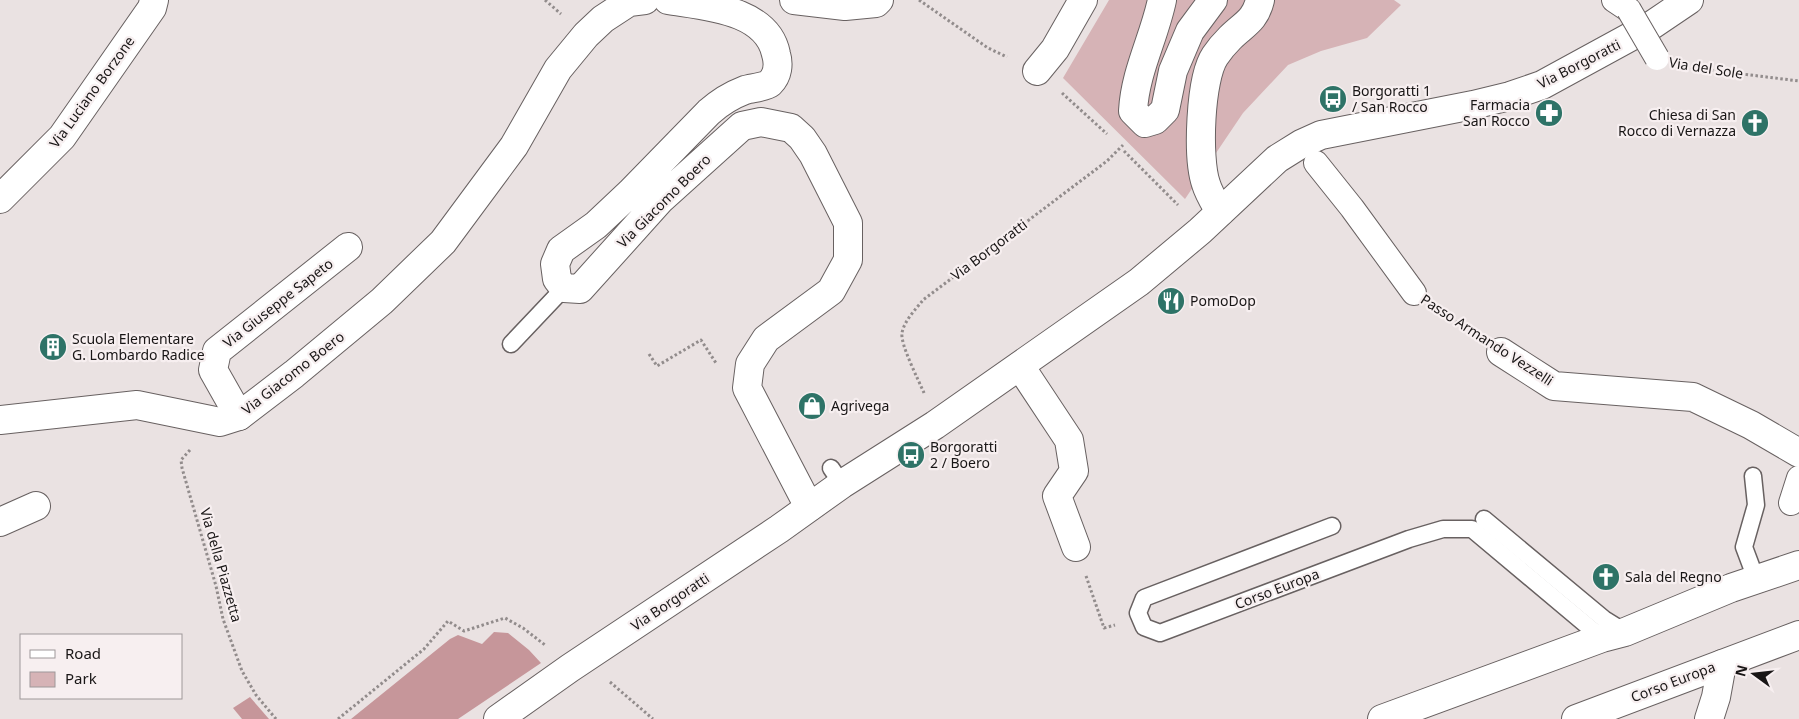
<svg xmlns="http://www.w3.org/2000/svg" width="1799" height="719" font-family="'Noto Sans',sans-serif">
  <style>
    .green { fill: #d6b3b6 }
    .forest { fill: #c6969a }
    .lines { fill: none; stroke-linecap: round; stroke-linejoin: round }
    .service-casing { stroke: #686161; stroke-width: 19 }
    .pedestrian-casing { stroke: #686161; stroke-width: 26 }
    .minor-casing { stroke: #686161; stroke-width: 30 }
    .tertiary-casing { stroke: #686161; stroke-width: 30 }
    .primary-casing { stroke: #686161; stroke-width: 30 }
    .path { stroke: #928c8c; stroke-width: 3; stroke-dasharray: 2.5 2.5; stroke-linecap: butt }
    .service { stroke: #fff; stroke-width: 16 }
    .pedestrian { stroke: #fff; stroke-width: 24 }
    .minor { stroke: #fff; stroke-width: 28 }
    .tertiary { stroke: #fff; stroke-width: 28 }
    .primary { stroke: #fff; stroke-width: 28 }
    .pedestrian-bridge-casing { stroke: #686161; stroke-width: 26; stroke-linecap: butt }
    .pedestrian-bridge { stroke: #fff; stroke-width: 24 }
    .labels { text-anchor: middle; stroke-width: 4.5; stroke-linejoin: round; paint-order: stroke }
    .street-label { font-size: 14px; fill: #191616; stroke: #f7eff0 }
    .poi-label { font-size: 14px; fill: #191616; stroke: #f7eff0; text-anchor: start }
  </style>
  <rect width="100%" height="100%" fill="#eae2e2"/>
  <!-- green -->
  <path class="green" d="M 1109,0 L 1394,0 L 1401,5 L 1367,38 L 1321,51 L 1288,65 L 1243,113 L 1185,199 L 1063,78 Z"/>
  <!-- forest -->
  <g class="forest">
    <path d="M 494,632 L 508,633 L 529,650 L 541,663 L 458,719 L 351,719 L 450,639 L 458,635 L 482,644 Z"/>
    <path d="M 250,697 L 269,719 L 242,719 L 233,708 Z"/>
  </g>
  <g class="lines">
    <defs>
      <g id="service">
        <path d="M 511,344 L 564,288"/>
        <path d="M 831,468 L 842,484"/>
        <path d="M 1753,476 L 1756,505 L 1744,547 L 1756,579"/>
        <path d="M 1484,519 L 1604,619 L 1625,632"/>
        <path d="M 1332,526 L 1144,598 L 1138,613 L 1144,627 L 1160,633 L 1409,539 L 1443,529 L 1472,529 L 1602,638"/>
      </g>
      <g id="pedestrian">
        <path d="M 1614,0 L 1629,10"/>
        <path d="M 1316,163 L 1352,208 L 1414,293"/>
        <path d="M 1791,503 L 1799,478"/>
      </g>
      <g id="minor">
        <path d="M 668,0 C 704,6 767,9 776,54 C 779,64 778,75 770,83 C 765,87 752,88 745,90 C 732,95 719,103 709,112 L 630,193 L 596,225 L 561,250 L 555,264 L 557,279 L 564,288 L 580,289 L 661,199 L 742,126 L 761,122 L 791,128 L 802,138 L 813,154 L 848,223 L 848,260 L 831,291 L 766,339 L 750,364 L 747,388 L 809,507"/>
        <path d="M 794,0 L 845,6 L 876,3 L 879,0"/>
        <path d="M 1162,0 C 1154,38 1135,72 1133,111 L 1145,123 L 1155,120 L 1165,110 L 1173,71 L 1190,31 L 1213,0"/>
        <path d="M 1037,71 L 1055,49 L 1083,0"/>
        <path d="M 0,199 L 62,137 L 152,8 L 154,0"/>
        <path d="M 1220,212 C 1215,203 1209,194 1206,184 C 1197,158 1200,78 1215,56 C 1219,50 1225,43 1230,38 C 1244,24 1255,21 1260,0"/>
        <path d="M 1501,352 L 1554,386 L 1693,397 L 1751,425 L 1799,453"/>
        <path d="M 1020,366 L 1069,440 L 1074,471 L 1057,496 L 1076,547"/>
        <path d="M 239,416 L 213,370 L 217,351 L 348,247"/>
        <path d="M 0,420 L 137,405 L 220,422 L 239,416 L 294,374 L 382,301 L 443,242 L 514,146 L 558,69 L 586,35 L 603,19 L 629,2 L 645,0"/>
        <path d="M 0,522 L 36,506"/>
        <path d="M 1709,719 L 1716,697 L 1722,664"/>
      </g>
      <path id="tertiary" d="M 498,719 L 570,668 L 779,529 L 842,484 L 935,425 L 1139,282 L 1200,231 L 1277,159 L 1301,144 L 1321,135 L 1473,105 L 1510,96 L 1542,85 L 1652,25 L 1689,0"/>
      <g id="primary">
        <path d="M 1382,719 L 1602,638 L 1625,632 L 1731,588 L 1799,565"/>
        <path d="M 1576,719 L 1799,635"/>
      </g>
    </defs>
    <!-- service casing -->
    <use href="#service" class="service-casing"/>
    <!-- pedestrian casing -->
    <use href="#pedestrian" class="pedestrian-casing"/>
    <!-- minor casing -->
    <use href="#minor" class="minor-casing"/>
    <!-- tertiary casing -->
    <use href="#tertiary" class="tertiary-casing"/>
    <!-- primary casing -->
    <use href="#primary" class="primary-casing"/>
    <!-- path -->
    <g class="path">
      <path d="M 545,0 L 561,14"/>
      <path d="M 919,0 L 988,48 L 1007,57"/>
      <path d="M 1686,67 L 1799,81"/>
      <path d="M 1062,93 L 1107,134"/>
      <path d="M 1124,151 L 1178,205"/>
      <path d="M 1439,310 L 1475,335"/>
      <path d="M 649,354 L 657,366 L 701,340 L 716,363"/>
      <path d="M 924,393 C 919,381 900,344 902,333 C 904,321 916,309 923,300 L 1107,161 L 1123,145"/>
      <path d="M 190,450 L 181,460 L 182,468 L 216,586 L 223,619 L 242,671 L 256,695 L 276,719"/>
      <path d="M 1086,576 L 1104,628 L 1115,625"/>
      <path d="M 610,682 L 653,719"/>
      <path d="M 338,719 L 424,649 L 448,621 L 464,631 L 505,618 L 523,628 L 545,645"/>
    </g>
    <!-- service -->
    <use href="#service" class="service"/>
    <!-- pedestrian -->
    <use href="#pedestrian" class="pedestrian"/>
    <!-- minor -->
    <use href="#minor" class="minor"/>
    <!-- tertiary -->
    <use href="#tertiary" class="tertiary"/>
    <!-- primary -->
    <use href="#primary" class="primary"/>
    <defs>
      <path id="pedestrian-bridge" d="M 1629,10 L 1657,58"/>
    </defs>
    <!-- pedestrian-bridge casing -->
    <use href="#pedestrian-bridge" class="pedestrian-bridge-casing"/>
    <!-- pedestrian-bridge -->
    <use href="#pedestrian-bridge" class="pedestrian-bridge"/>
  </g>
  <!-- icons -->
  <defs>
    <symbol id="bus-disc" viewBox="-11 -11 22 22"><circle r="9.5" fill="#2e7367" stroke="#f7eff0"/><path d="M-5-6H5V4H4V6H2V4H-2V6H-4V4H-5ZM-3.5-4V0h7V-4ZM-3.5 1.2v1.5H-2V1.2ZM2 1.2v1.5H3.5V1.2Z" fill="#fff"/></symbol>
    <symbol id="pharmacy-disc" viewBox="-11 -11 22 22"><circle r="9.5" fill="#2e7367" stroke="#f7eff0"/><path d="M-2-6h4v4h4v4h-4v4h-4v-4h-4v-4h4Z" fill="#fff"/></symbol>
    <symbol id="church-disc" viewBox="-11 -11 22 22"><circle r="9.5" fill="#2e7367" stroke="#f7eff0"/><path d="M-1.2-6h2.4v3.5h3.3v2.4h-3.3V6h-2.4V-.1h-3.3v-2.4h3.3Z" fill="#fff"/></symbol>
    <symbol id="restaurant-disc" viewBox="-11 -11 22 22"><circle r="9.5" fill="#2e7367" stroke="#f7eff0"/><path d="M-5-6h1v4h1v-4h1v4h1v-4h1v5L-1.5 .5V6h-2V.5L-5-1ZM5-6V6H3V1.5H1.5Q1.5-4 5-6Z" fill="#fff"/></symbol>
    <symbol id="building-disc" viewBox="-11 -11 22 22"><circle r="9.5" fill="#2e7367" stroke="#f7eff0"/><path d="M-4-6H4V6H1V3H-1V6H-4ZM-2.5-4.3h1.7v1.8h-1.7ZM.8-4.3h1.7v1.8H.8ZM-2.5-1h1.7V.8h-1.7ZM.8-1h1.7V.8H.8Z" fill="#fff"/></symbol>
    <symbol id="shop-disc" viewBox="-11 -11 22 22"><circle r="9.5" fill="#2e7367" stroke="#f7eff0"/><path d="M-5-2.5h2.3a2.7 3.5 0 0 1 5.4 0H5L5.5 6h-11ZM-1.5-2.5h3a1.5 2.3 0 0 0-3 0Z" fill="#fff"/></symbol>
  </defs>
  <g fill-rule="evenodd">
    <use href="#bus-disc" x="1317" y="83" width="32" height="32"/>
    <use href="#pharmacy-disc" x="1533" y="97" width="32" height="32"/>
    <use href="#church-disc" x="1739" y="107" width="32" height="32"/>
    <use href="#restaurant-disc" x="1155" y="285" width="32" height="32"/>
    <use href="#building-disc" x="37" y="331" width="32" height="32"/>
    <use href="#shop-disc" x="796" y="390" width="32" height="32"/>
    <use href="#bus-disc" x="895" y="439" width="32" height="32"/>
    <use href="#church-disc" x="1590" y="561" width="32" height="32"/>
  </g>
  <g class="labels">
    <!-- street labels -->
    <g class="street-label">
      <text transform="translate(1579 64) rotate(-27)" y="5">Via Borgoratti</text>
      <text transform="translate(1706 68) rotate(9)" y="5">Via del Sole</text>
      <text transform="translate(92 92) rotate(-54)" y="5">Via Luciano Borzone</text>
      <text transform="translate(664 201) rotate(-45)" y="5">Via Giacomo Boero</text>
      <text transform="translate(989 250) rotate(-37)" y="5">Via Borgoratti</text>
      <text transform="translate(278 303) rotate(-38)" y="5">Via Giuseppe Sapeto</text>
      <text transform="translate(1487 340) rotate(33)" y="5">Passo Armando Vezzelli</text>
      <text transform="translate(293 373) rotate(-38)" y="5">Via Giacomo Boero</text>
      <text transform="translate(221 565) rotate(74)" y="5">Via della Piazzetta</text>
      <text transform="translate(1277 589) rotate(-21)" y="5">Corso Europa</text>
      <text transform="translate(670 602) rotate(-34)" y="5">Via Borgoratti</text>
      <text transform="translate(1673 682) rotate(-21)" y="5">Corso Europa</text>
    </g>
    <!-- poi labels -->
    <g class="poi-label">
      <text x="1352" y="96">Borgoratti 1<tspan x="1352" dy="16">/ San Rocco</tspan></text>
      <text x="1530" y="110" text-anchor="end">Farmacia<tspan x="1530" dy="16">San Rocco</tspan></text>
      <text x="1736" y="120" text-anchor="end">Chiesa di San<tspan x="1736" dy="16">Rocco di Vernazza</tspan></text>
      <text x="1190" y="306">PomoDop</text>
      <text x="72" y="344">Scuola Elementare<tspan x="72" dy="16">G. Lombardo Radice</tspan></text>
      <text x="831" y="411">Agrivega</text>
      <text x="930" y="452">Borgoratti<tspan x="930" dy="16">2 / Boero</tspan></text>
      <text x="1625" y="582">Sala del Regno</text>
    </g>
  </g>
  <!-- legend -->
  <rect x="20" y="634" width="162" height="65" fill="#f7eff0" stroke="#9e9899"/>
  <rect x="30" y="650" width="25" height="8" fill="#ffffff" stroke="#9e9899"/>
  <text x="65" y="659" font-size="15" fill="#191616">Road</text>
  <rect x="30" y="672" width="25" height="15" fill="#d6b3b6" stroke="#9e9899"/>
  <text x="65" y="684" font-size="15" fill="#191616">Park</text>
  <!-- north arrow -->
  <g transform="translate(1754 674) rotate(285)" stroke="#f7eff0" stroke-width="4" paint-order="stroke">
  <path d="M0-4L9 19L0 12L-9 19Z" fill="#191616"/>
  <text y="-8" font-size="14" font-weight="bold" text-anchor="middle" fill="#191616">N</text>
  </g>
</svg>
